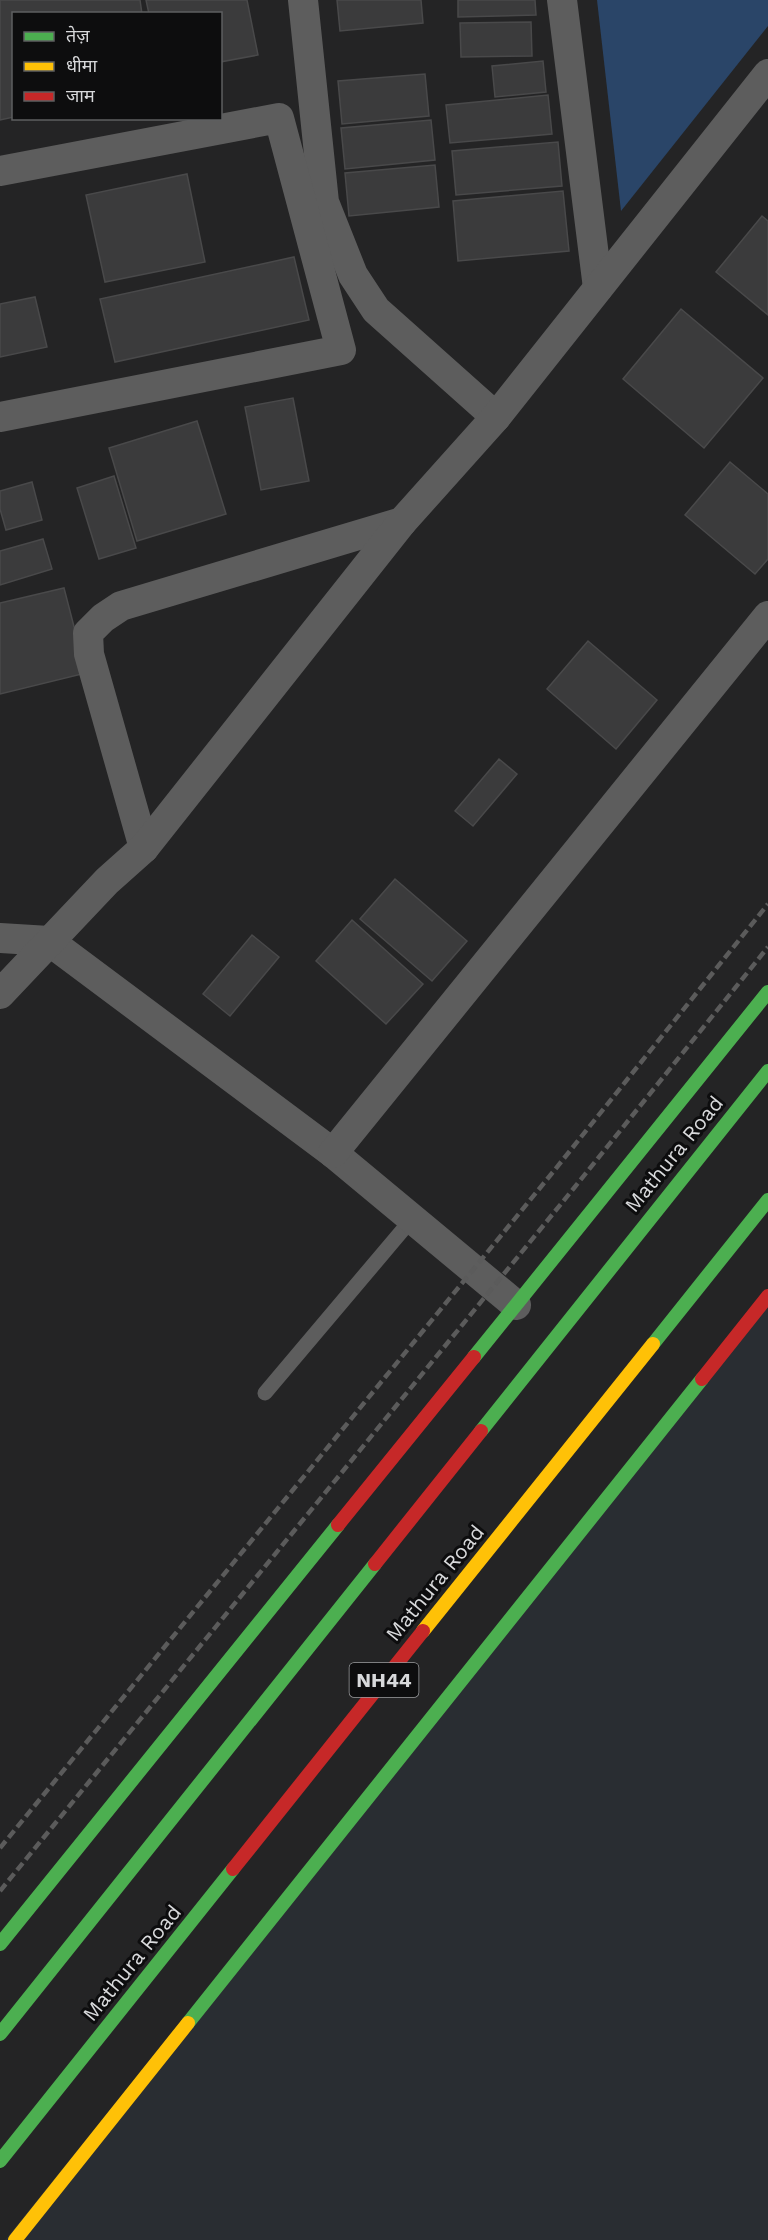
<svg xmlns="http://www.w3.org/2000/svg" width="768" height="2240" font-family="'Work Sans','Noto Sans Devanagari',sans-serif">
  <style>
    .built { fill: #292d32 }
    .green { fill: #2a4568 }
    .building { fill: #3b3b3c; stroke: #49494a; stroke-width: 1.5 }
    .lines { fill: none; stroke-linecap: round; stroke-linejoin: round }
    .lane { stroke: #5d5d5d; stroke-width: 15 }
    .street { stroke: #5d5d5d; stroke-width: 30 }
    .fast { stroke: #4caf50; stroke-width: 14 }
    .slow { stroke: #ffc107; stroke-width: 14 }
    .jam { stroke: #c62828; stroke-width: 14 }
    .rail { stroke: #5b5b5b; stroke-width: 4.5; stroke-dasharray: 9 4.5; stroke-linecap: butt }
    .labels { text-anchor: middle; stroke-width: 6; stroke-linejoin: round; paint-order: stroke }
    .shield { fill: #0d0d0e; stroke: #9b9c9e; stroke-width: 1.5 }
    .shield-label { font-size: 20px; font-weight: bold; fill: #d8d9db }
    .street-label { font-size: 21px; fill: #d8d9db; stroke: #0d0d0e }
  </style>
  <rect width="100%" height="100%" fill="#242425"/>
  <!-- built -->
  <path class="built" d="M 768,1292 L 768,2240 L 5,2240 Z"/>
  <!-- green -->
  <path class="green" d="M 597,0 L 768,0 L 768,26 L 621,211 Z"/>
  <!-- building -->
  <g class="building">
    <path d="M 0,0 L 140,0 L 142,14 L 14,14 L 14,117 L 0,120 Z"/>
    <path d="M 146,0 L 247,0 L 258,55 L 220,62 L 220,14 L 149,14 Z"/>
    <path d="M 337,0 L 421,0 L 423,23 L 340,31 Z"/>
    <path d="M 458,0 L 535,0 L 536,15 L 458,17 Z"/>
    <path d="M 531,22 L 532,56 L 461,57 L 460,23 Z"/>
    <path d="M 543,61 L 546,92 L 495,97 L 492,66 Z"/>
    <path d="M 425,74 L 429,116 L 342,124 L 338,81 Z"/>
    <path d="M 548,95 L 552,134 L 450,143 L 446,105 Z"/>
    <path d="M 431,120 L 435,160 L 345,169 L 341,128 Z"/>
    <path d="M 558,142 L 562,186 L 456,195 L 452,151 Z"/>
    <path d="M 435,165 L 439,207 L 349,216 L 345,173 Z"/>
    <path d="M 187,174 L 205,262 L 105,282 L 86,195 Z"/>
    <path d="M 563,191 L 569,251 L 458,261 L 453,201 Z"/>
    <path d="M 762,216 L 768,221 L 768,315 L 716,272 Z"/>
    <path d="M 294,257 L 309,320 L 115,362 L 100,299 Z"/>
    <path d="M 35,297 L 47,347 L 0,357 L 0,304 Z"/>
    <path d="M 681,309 L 763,378 L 704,448 L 623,379 Z"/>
    <path d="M 293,398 L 309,481 L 261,490 L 245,407 Z"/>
    <path d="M 197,421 L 226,514 L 137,541 L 109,448 Z"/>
    <path d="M 730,462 L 768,494 L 768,559 L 755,574 L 685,515 Z"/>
    <path d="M 114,476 L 136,548 L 99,559 L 77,488 Z"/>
    <path d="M 32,482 L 42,520 L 6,530 L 0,509 L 0,491 Z"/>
    <path d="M 43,539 L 52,569 L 0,585 L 0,551 Z"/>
    <path d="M 64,588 L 86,673 L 0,694 L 0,603 Z"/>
    <path d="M 588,641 L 657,700 L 616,749 L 547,689 Z"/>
    <path d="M 499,759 L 517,774 L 473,826 L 455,811 Z"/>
    <path d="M 395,879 L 467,941 L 432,981 L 360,919 Z"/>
    <path d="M 352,920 L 423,984 L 386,1024 L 316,961 Z"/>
    <path d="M 252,935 L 279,957 L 230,1016 L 203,994 Z"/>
  </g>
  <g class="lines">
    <!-- lane -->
    <path class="lane" d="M 265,1393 L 412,1219"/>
    <!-- street -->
    <g class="street">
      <path d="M 303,0 L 324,202 L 353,275 L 376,310 L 496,417"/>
      <path d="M 562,0 L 598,288"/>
      <path d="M 0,171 L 279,118 L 341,350 L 0,417"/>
      <path d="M 144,848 L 89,654 L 88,633 L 103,618 L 121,606 L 402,522"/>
      <path d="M 0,938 L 49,941 L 333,1153 L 516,1305"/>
      <path d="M 0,994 L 107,881 L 144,848 L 402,522 L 496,417 L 768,74"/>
      <path d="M 333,1153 L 768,616"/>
    </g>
    <!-- fast -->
    <g class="fast">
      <path d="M 653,1344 L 768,1200"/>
      <path d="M 474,1357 L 768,992"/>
      <path d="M 481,1431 L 768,1071"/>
      <path d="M 0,1944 L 338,1525"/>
      <path d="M 188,2023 L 702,1379"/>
      <path d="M 0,2034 L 375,1564"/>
      <path d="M 0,2161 L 233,1869"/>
    </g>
    <!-- slow -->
    <g class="slow">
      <path d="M 423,1631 L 653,1344"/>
      <path d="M 15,2240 L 188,2023"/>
    </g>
    <!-- jam -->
    <g class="jam">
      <path d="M 702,1379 L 768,1296"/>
      <path d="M 338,1525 L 474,1357"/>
      <path d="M 375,1564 L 481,1431"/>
      <path d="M 233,1869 L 423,1631"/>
    </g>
    <!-- rail -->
    <g class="rail">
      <path d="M 0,1848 L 553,1172 L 768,904"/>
      <path d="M 0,1891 L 574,1188 L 768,947"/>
    </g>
  </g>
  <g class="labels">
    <!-- shield labels -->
    <rect class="shield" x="349.5" y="1663" width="69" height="34" rx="4.5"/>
    <g class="shield-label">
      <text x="384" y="1687">NH44</text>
    </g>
    <!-- street labels -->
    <g class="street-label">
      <text transform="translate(674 1154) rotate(-51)" y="7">Mathura Road</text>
      <text transform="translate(435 1583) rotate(-51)" y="7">Mathura Road</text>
      <text transform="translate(132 1963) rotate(-51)" y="7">Mathura Road</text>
    </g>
  </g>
  <!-- legend -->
  <rect x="12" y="12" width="210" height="108" fill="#0d0d0e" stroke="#5e5f60" stroke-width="1.5"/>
  <rect x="24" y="32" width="30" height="9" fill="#4caf50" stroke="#5e5f60" stroke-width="1.5"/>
  <text x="66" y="42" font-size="18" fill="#d8d9db">तेज़</text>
  <rect x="24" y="62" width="30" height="9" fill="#ffc107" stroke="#5e5f60" stroke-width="1.5"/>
  <text x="66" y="72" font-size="18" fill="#d8d9db">धीमा</text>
  <rect x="24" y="92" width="30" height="9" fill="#c62828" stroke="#5e5f60" stroke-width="1.5"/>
  <text x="66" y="102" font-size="18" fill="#d8d9db">जाम</text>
</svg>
